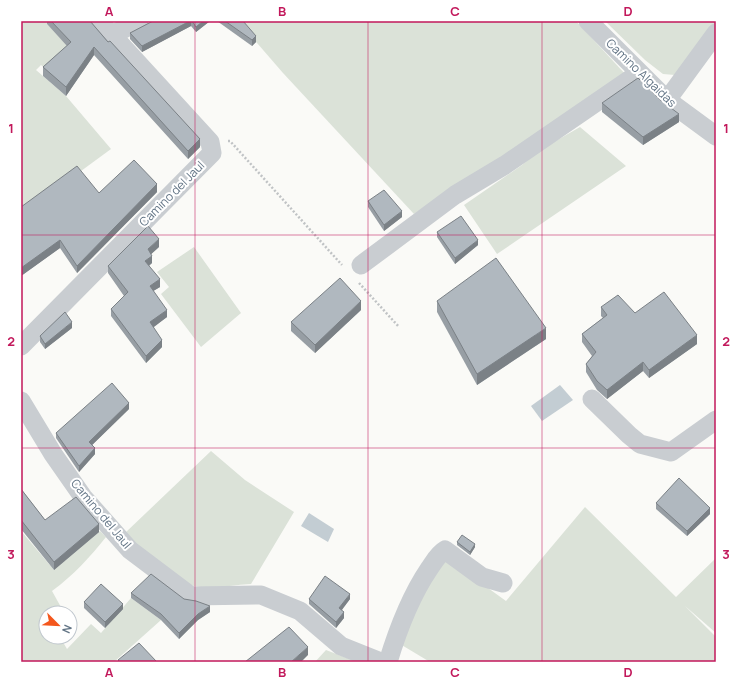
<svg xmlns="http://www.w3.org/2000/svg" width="737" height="683" font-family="Manrope,sans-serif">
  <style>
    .green { fill: #dbe2d8 }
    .water { fill: #c3cdd3 }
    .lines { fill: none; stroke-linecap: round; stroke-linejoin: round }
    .path { stroke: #c0c3c5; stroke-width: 2.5; stroke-dasharray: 2 2; stroke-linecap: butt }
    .minor { stroke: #c9cdd1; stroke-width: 19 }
    .wall { fill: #979ea4 }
    .shaded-wall { fill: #7b8186 }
    .building { fill: #b0b8bf; stroke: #7b8186 }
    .grid { fill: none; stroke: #c2185b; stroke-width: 1; stroke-opacity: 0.55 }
    .labels { text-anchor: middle; stroke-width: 4; stroke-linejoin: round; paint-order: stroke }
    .street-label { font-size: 12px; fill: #627485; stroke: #fff }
    .neatline { fill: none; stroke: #c2185b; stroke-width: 1.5 }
    .grid-label { font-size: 13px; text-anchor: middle; font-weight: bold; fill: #c2185b }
  </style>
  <rect width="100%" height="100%" fill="#fafaf7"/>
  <!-- green -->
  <g class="green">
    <path d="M 21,21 L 50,21 L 47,24 L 86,66 L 48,71 L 41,65 L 36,70 L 66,96 L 111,149 L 21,215 Z"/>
    <path d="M 238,21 L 576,21 L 627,76 L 414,214 L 283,73 Z"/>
    <path d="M 605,21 L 716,21 L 716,23 L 686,64 L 675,75 L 663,74 L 645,60 Z"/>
    <path d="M 580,127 L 626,166 L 497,254 L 464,205 L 522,165 L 540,150 Z"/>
    <path d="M 194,247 L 241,313 L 201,347 L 161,294 L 169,287 L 157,272 Z"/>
    <path d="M 211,451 L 245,480 L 294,512 L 251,584 C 235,585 217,588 201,587 C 171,585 145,553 125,533 Z"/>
    <path d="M 585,507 L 676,597 L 716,558 L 716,633 L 685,606 L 716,637 L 716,662 L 430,662 L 400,644 L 404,628 L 445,557 L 506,601 Z"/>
    <path d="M 21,531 L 54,570 L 100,531 L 106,537 C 89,558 75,574 52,591 L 62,609 L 59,613 L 46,613 L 46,637 L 60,637 L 67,649 L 91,624 L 101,633 L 131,598 L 161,620 L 114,662 L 21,662 Z"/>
    <path d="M 326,650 L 357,662 L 315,662 Z"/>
  </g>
  <!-- water -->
  <g class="water">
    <path d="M 560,385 L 573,400 L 542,421 L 531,406 Z"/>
    <path d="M 309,513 L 334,529 L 328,542 L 301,526 Z"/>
  </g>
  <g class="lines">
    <!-- path -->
    <g class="path">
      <path d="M 228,141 L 230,141 L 342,265"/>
      <path d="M 359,283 L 399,327"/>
    </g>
    <!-- minor -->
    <g class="minor">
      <path d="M 98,21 L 112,35 L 139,21"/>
      <path d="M 588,21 L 667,100 L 716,136"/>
      <path d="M 667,100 L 716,33"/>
      <path d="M 361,265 L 455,195 L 505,165 L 639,73"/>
      <path d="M 21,346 L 212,153 L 210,142 L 112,35"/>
      <path d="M 592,399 L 629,435 L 640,444 L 671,452 L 716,420"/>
      <path d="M 21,401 L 53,454 L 83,497 L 130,550 L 191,596 L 261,595 L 300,611 L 341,646 L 381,662"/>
      <path d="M 388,662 C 398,629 410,597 429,569 C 434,562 438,554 445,550 L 482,577 L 503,583"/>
    </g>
  </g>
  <!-- wall -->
  <g class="wall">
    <path d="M 47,21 L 90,21 L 200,147 L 188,159 L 94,55 L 66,96 L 43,76 L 43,67 L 67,46 L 47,24 Z"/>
    <path d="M 153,21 L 210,21 L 196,32 L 191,26 L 142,52 L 130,39 L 130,33 Z"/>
    <path d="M 217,21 L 243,21 L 256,42 L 252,46 Z"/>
    <path d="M 602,103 L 679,122 L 643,145 L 602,112 Z"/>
    <path d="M 157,192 L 77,273 L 60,248 L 21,276 L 21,207 L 99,193 Z"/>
    <path d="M 368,201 L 402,217 L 384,231 L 368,207 Z"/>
    <path d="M 437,232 L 478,245 L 455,264 L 437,237 Z"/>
    <path d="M 159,247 L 151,254 L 152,263 L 149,266 L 160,287 L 153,291 L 167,317 L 153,327 L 162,347 L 146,363 L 111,316 L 111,309 L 124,296 L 108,273 L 108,266 Z"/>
    <path d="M 437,301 L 546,339 L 477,385 L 437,312 Z"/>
    <path d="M 601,307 L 635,313 L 697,344 L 649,378 L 643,371 L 607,399 L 597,390 L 586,372 L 586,364 L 592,356 L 582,342 L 582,334 L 603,318 L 601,316 Z"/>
    <path d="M 361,310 L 315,353 L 291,331 L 291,322 Z"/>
    <path d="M 72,328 L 45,349 L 40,342 L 40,336 Z"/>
    <path d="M 129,409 L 92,445 L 95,454 L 79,472 L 56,438 L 56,433 Z"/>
    <path d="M 21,489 L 45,520 L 99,532 L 54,570 L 21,529 Z"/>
    <path d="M 656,503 L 710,514 L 687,536 L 656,509 Z"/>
    <path d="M 457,542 L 475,547 L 470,555 L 457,545 Z"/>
    <path d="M 131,593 L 184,599 L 210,612 L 198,620 L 179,639 L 161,620 L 131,598 Z"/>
    <path d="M 309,599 L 350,599 L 341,610 L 344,618 L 336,628 L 309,604 Z"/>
    <path d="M 84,602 L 123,609 L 105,628 L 84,608 Z"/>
  </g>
  <!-- shaded-wall -->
  <g class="shaded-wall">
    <path d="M 190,21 L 191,21 L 191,26 L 142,52 L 142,46 Z"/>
    <path d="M 203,21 L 210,21 L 196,32 L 196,27 Z"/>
    <path d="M 256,36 L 256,42 L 252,46 L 252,40 Z"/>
    <path d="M 94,47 L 94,55 L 66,96 L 66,87 Z"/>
    <path d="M 679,114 L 679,122 L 643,145 L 643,137 Z"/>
    <path d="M 200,139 L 200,147 L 188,159 L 188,151 Z"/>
    <path d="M 157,184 L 157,192 L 77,273 L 77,266 Z"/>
    <path d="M 402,211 L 402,217 L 384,231 L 384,225 Z"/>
    <path d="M 159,239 L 159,247 L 148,257 L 148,249 Z"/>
    <path d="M 60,240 L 60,248 L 21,276 L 21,268 Z"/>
    <path d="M 478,240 L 478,245 L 455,264 L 455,258 Z"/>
    <path d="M 152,256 L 152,263 L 145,268 L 145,261 Z"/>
    <path d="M 160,279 L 160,287 L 150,293 L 150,286 Z"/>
    <path d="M 361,301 L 361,310 L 315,353 L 315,345 Z"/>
    <path d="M 167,310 L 167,317 L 150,330 L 150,322 Z"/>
    <path d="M 72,322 L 72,328 L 45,349 L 45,344 Z"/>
    <path d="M 546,328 L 546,339 L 477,385 L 477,374 Z"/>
    <path d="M 697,335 L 697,344 L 649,378 L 649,370 Z"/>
    <path d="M 162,340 L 162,347 L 146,363 L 146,356 Z"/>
    <path d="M 643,362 L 643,371 L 607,399 L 607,390 Z"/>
    <path d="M 129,403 L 129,409 L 89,448 L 89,442 Z"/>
    <path d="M 95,448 L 95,454 L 79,472 L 79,466 Z"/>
    <path d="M 710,508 L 710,514 L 687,536 L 687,531 Z"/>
    <path d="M 99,524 L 99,532 L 54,570 L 54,562 Z"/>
    <path d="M 475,544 L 475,547 L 470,555 L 470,552 Z"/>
    <path d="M 350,594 L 350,599 L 339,614 L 339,608 Z"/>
    <path d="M 123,604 L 123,609 L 105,628 L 105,622 Z"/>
    <path d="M 210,606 L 210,612 L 198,620 L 179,639 L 179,633 L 198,614 Z"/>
    <path d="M 344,612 L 344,618 L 336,628 L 336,622 Z"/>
    <path d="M 308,647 L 308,655 L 301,662 L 291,662 Z"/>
  </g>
  <!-- building -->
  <g class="building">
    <path d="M 51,21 L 90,21 L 108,42 L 110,41 L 200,139 L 188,151 L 94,47 L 66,87 L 43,67 L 71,42 Z"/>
    <path d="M 153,21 L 190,21 L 142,46 L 130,33 Z"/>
    <path d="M 192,21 L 203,21 L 196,27 Z"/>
    <path d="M 225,21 L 243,21 L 256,36 L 252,40 Z"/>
    <path d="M 638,78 L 659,99 L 679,114 L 643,137 L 602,103 Z"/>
    <path d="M 134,160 L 157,184 L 77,266 L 60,240 L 21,268 L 21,207 L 77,166 L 99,193 Z"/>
    <path d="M 384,190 L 402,211 L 384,225 L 368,201 Z"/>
    <path d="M 461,216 L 478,240 L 455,258 L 437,232 Z"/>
    <path d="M 148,226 L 159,239 L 148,249 L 152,256 L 145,261 L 160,279 L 150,286 L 167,310 L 150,322 L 162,340 L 146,356 L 111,309 L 128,292 L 108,266 Z"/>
    <path d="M 496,258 L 546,328 L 477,374 L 437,301 Z"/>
    <path d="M 340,278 L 361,301 L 315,345 L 291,322 Z"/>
    <path d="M 664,292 L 697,335 L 649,370 L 643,362 L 607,390 L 597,381 L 586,364 L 596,352 L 582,334 L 607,315 L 601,307 L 618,295 L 635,313 Z"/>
    <path d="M 65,312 L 72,322 L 45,344 L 40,336 Z"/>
    <path d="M 112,383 L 129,403 L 89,442 L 95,448 L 79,466 L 56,433 Z"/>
    <path d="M 679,478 L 710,508 L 687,531 L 656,503 Z"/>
    <path d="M 21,489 L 45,520 L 76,497 L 99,524 L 54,562 L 21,520 Z"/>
    <path d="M 462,535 L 475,544 L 470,552 L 457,542 Z"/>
    <path d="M 151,574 L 184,599 L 196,601 L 210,606 L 198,614 L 179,633 L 161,614 L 131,593 Z"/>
    <path d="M 325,576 L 350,594 L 339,608 L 344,612 L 336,622 L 309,599 Z"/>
    <path d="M 101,584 L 123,604 L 105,622 L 84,602 Z"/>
    <path d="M 289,627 L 308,647 L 291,662 L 245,662 Z"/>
    <path d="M 139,643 L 156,661 L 154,662 L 120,662 L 118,660 Z"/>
  </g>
  <!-- grid -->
  <path class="grid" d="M 195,21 L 195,662M 368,21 L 368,662M 542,21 L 542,662M 21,235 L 716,235M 21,448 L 716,448"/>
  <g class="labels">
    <!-- street labels -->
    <g class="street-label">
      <text transform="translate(641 73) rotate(44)" y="4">Camino Algaidas</text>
      <text transform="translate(172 194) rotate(-45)" y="4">Camino del Jaul</text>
      <text transform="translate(101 514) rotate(50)" y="4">Camino del Jaul</text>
    </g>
  </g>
  <!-- border -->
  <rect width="737" height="683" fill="none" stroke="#ffffff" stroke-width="44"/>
  <!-- north arrow -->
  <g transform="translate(58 625) rotate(114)"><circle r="19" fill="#ffffff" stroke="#c0c7ce"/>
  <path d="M0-3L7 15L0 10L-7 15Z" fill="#f4571d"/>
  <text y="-6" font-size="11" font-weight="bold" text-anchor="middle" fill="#627485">N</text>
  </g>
  <rect x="22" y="22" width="693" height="639" class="neatline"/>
  <g class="grid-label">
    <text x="109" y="16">A</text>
    <text x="282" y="16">B</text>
    <text x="455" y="16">C</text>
    <text x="628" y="16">D</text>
    <text x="11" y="133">1</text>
    <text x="726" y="133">1</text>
    <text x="11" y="346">2</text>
    <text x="726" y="346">2</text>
    <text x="11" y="559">3</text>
    <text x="726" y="559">3</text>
    <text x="109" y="677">A</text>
    <text x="282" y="677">B</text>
    <text x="455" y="677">C</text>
    <text x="628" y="677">D</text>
  </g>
</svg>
